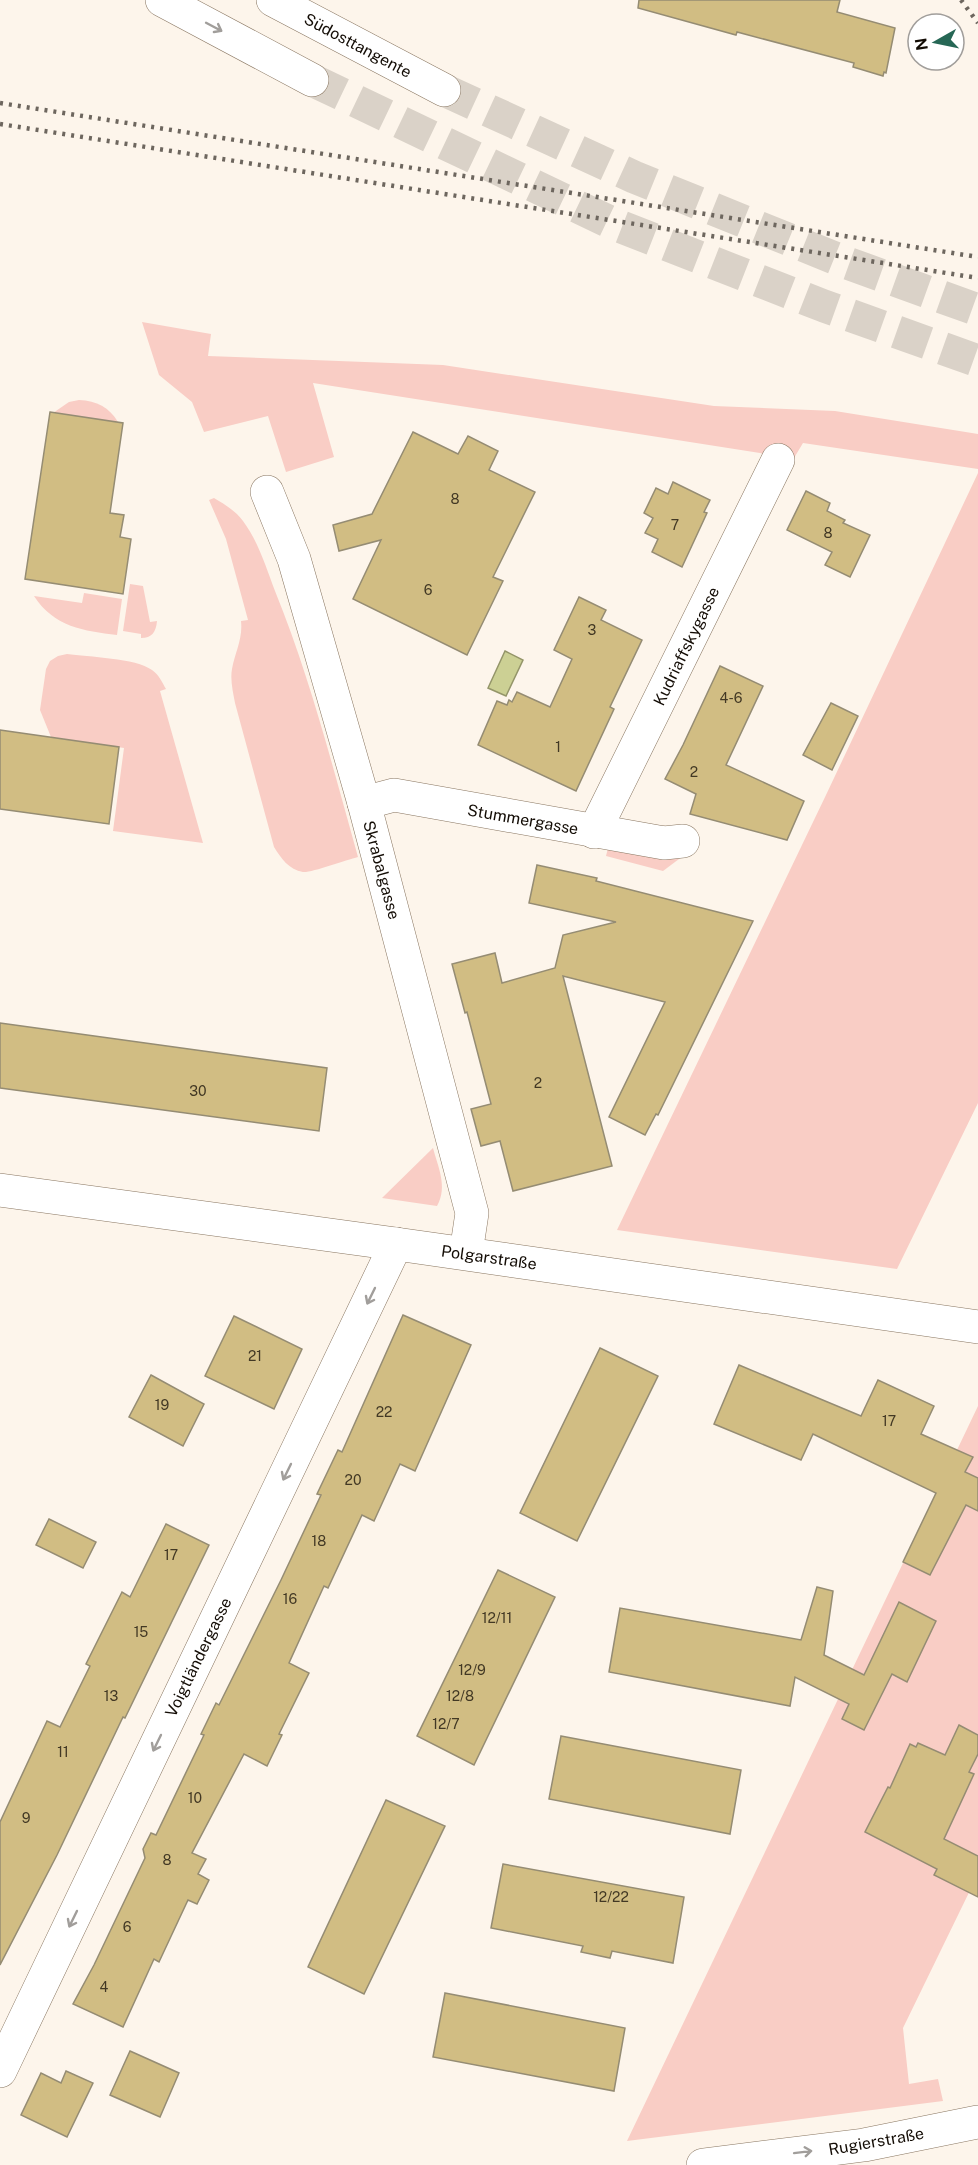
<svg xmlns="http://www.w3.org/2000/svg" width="978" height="2165" font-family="'Public Sans',sans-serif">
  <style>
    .green { fill: #f9cdc5 }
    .water { fill: #ccd094; stroke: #949569; stroke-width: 1.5 }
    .building { fill: #d1bd83; stroke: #958c73; stroke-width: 1.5 }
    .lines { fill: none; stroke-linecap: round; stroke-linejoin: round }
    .highway-tunnel { stroke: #dad2c8; stroke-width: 33; stroke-dasharray: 33 16; stroke-linecap: butt }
    .minor-casing { stroke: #897661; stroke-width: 34 }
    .highway-casing { stroke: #897661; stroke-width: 34 }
    .minor { stroke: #fff; stroke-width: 33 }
    .highway { stroke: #fff; stroke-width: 33 }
    .rail { stroke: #6d665e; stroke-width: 4.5; stroke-dasharray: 3 6; stroke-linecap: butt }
    .oneway { stroke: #a19e9b }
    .labels { text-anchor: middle; stroke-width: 4.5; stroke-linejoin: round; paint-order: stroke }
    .number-label { font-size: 14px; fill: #423824 }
    .street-label { font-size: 16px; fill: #130c05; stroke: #fff }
  </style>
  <rect width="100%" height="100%" fill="#fdf5eb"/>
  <!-- green -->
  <g class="green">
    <path d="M 142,322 L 211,334 L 208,356 L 443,365 L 714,406 L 835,411 L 978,434 L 978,469 L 803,443 L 791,463 L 760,453 L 313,383 L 334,457 L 286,472 L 268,416 L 204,432 L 192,402 L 159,375 Z"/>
    <path d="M 79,400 C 97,401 109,407 118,422 L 53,413 L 69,402 Z"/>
    <path d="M 978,473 L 978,1103 L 897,1269 L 617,1230 L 826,795 Z"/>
    <path d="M 214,498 C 224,504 236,511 243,521 C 258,541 266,567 275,591 C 310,677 333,768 358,857 C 346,860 311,873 303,872 C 289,870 281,858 274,847 L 235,703 C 233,692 230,680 232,669 C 235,652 243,639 241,621 L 248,620 L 226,539 L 209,500 Z"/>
    <path d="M 130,584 L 143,586 L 150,622 L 157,621 C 156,632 152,638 141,638 L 141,634 L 123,631 Z"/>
    <path d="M 84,593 L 122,599 L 117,635 C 84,631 54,627 34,596 L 82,603 Z"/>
    <path d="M 67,654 C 88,657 136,658 152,670 C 159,675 162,682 166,689 L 160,691 L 203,843 L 113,831 L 124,748 L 51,737 L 40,710 L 46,669 L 50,661 L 58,656 Z"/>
    <path d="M 609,844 L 683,856 L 663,871 L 606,856 Z"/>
    <path d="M 433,1148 C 438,1167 448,1187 437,1206 L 382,1198 Z"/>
    <path d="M 978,1406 L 978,1874 L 903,2028 L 909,2084 L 938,2079 L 943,2101 L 627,2141 Z"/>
  </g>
  <!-- water -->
  <path class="water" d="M 505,651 L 523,660 L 506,696 L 488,688 Z"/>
  <!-- building -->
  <g class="building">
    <path d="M 639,0 L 840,0 L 837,12 L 895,28 L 886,73 L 884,72 L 883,76 L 853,67 L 854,63 L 737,32 L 736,35 L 638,8 Z"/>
    <path d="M 50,412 L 123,423 L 110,513 L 124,515 L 120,537 L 131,539 L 123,594 L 25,579 Z"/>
    <path d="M 413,432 L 458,454 L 468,436 L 498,451 L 489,470 L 535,492 L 493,577 L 503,581 L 467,655 L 353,599 L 381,540 L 339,551 L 333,525 L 372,514 Z"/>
    <path d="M 673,482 L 710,500 L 704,512 L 707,513 L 682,567 L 652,552 L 658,539 L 645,533 L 653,518 L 644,513 L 656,488 L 668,494 Z"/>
    <path d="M 806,491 L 830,503 L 827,511 L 845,520 L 843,523 L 870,535 L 850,577 L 825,565 L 832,552 L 787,530 Z"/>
    <path d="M 579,597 L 606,610 L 601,620 L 642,640 L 610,707 L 614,709 L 576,791 L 478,745 L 497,701 L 507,705 L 509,700 L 512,702 L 517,692 L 550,707 L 572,659 L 554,650 Z"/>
    <path d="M 720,666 L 763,686 L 726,765 L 804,801 L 787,840 L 690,814 L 696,794 L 665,779 L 683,745 Z"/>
    <path d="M 831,703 L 858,716 L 832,770 L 803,755 Z"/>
    <path d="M 0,730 L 119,747 L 109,824 L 0,809 Z"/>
    <path d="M 537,865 L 597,878 L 596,881 L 753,921 L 658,1115 L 656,1114 L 645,1135 L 609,1117 L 665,1002 L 563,976 L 612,1166 L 513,1191 L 500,1141 L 481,1146 L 471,1109 L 491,1104 L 467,1012 L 465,1013 L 452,964 L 495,953 L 502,983 L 555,968 L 563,935 L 616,922 L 529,903 Z"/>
    <path d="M 0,1023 L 327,1068 L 319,1131 L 0,1088 Z"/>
    <path d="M 403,1315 L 471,1345 L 415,1471 L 400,1464 L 374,1521 L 362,1515 L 328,1588 L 324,1586 L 289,1663 L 309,1673 L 279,1734 L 282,1735 L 267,1766 L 244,1754 L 192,1853 L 206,1859 L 198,1874 L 209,1880 L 197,1904 L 188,1900 L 159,1962 L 154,1959 L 123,2027 L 73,2004 L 94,1965 L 145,1858 L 143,1849 L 151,1833 L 156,1835 L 204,1735 L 201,1734 L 216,1703 L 219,1705 L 281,1580 L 321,1495 L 317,1494 L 338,1450 L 342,1452 Z"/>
    <path d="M 234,1316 L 302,1349 L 274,1409 L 205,1376 Z"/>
    <path d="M 600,1348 L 658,1376 L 577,1541 L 520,1513 Z"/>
    <path d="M 739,1365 L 861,1416 L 878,1380 L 934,1406 L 921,1434 L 973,1457 L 965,1472 L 978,1478 L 978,1511 L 966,1505 L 930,1575 L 903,1562 L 936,1493 L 813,1434 L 801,1460 L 714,1424 Z"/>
    <path d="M 151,1375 L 204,1404 L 183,1446 L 129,1417 Z"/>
    <path d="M 49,1519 L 96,1542 L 83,1568 L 36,1545 Z"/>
    <path d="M 166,1524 L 209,1545 L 125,1718 L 123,1717 L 57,1855 L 0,1965 L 0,1822 L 47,1721 L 60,1727 L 90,1666 L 86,1664 L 122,1592 L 130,1597 Z"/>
    <path d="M 498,1570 L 555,1597 L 474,1765 L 417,1736 Z"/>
    <path d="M 817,1587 L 833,1591 L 824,1655 L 864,1675 L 899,1602 L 936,1621 L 907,1682 L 892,1674 L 864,1730 L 842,1719 L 849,1704 L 795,1677 L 790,1706 L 609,1672 L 620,1608 L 801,1640 Z"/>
    <path d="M 959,1725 L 978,1735 L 978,1754 L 969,1772 L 974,1774 L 944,1839 L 978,1856 L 978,1897 L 934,1875 L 937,1869 L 865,1832 L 888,1787 L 890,1788 L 910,1744 L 916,1747 L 918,1743 L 945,1755 Z"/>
    <path d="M 561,1736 L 741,1770 L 730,1834 L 549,1799 Z"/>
    <path d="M 386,1800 L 445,1826 L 364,1994 L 308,1967 Z"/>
    <path d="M 503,1864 L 684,1897 L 673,1963 L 612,1951 L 610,1958 L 581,1952 L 583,1946 L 491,1928 Z"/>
    <path d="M 445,1993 L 625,2028 L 614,2091 L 433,2057 Z"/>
    <path d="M 130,2051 L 179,2073 L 160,2117 L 110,2095 Z"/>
    <path d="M 66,2071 L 93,2083 L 67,2137 L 21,2115 L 41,2073 L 61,2083 Z"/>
  </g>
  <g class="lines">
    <!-- highway-tunnel -->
    <g class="highway-tunnel">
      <path d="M 312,80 L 614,224 L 824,306 L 978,361"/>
      <path d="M 444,90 L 634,177 L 847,263 L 978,310"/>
    </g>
    <defs>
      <g id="minor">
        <path d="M 267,492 L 294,559 L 364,803 L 472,1213 L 466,1253"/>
        <path d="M 364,803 L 394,795 L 664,843 L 683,841"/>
        <path d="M 594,832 L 778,460"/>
        <path d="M 0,1190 L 396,1244 L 978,1327"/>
        <path d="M 0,2071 L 396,1244"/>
        <path d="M 703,2165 L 864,2145 L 978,2122"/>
      </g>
      <g id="highway">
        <path d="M 162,0 L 312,80"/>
        <path d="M 273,0 L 444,90"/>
      </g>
    </defs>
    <!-- minor casing -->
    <use href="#minor" class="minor-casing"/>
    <!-- highway casing -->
    <use href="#highway" class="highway-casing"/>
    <!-- minor -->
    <use href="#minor" class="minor"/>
    <!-- highway -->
    <use href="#highway" class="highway"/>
    <!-- rail -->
    <g class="rail">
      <path d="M 961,0 L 978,23"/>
      <path d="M 0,103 L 978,257"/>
      <path d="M 0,124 L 978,278"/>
    </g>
  </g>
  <!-- one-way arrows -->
  <defs><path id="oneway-shaft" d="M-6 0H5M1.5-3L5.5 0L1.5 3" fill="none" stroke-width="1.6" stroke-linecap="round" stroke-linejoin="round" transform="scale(1.5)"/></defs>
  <g class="oneway">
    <use href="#oneway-shaft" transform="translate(214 27) rotate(28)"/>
    <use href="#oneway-shaft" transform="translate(371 1296) rotate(116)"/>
    <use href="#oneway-shaft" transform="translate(287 1472) rotate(116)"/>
    <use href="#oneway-shaft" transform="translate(157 1743) rotate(116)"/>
    <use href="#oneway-shaft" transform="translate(73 1919) rotate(116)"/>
    <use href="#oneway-shaft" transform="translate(803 2152) rotate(-7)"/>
  </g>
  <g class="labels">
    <!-- number labels -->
    <g class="number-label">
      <text x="455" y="504">8</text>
      <text x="675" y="530">7</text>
      <text x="828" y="538">8</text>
      <text x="428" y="595">6</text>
      <text x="592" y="635">3</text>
      <text x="731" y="703">4-6</text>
      <text x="558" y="752">1</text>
      <text x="694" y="777">2</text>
      <text x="538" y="1088">2</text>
      <text x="198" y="1096">30</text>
      <text x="255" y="1361">21</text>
      <text x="162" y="1410">19</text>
      <text x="384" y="1417">22</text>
      <text x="889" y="1426">17</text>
      <text x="353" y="1485">20</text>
      <text x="319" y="1546">18</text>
      <text x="171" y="1560">17</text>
      <text x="290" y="1604">16</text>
      <text x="497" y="1623">12/11</text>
      <text x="141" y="1637">15</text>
      <text x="472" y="1675">12/9</text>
      <text x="111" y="1701">13</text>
      <text x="460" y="1701">12/8</text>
      <text x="446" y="1729">12/7</text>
      <text x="63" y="1757">11</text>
      <text x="195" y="1803">10</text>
      <text x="26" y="1823">9</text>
      <text x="167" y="1865">8</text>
      <text x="611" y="1902">12/22</text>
      <text x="127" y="1932">6</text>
      <text x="104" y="1992">4</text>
    </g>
    <!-- street labels -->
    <g class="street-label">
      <text transform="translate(358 45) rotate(28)" y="6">Südosttangente</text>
      <text transform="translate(686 646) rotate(-64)" y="6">Kudriaffskygasse</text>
      <text transform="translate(523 819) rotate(10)" y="6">Stummergasse</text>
      <text transform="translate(382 870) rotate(75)" y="6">Skrabalgasse</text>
      <text transform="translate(489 1257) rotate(8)" y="6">Polgarstraße</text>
      <text transform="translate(198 1657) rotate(-64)" y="6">Voigtländergasse</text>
      <text transform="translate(876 2141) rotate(-10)" y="6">Rugierstraße</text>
    </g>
  </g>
  <!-- north arrow -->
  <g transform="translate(936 42) rotate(261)"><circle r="28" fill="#ffffff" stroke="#a19e9b" stroke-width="1.5"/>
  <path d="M0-4.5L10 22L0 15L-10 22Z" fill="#266755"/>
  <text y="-9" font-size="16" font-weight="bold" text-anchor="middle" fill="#130c05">N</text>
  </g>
</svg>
